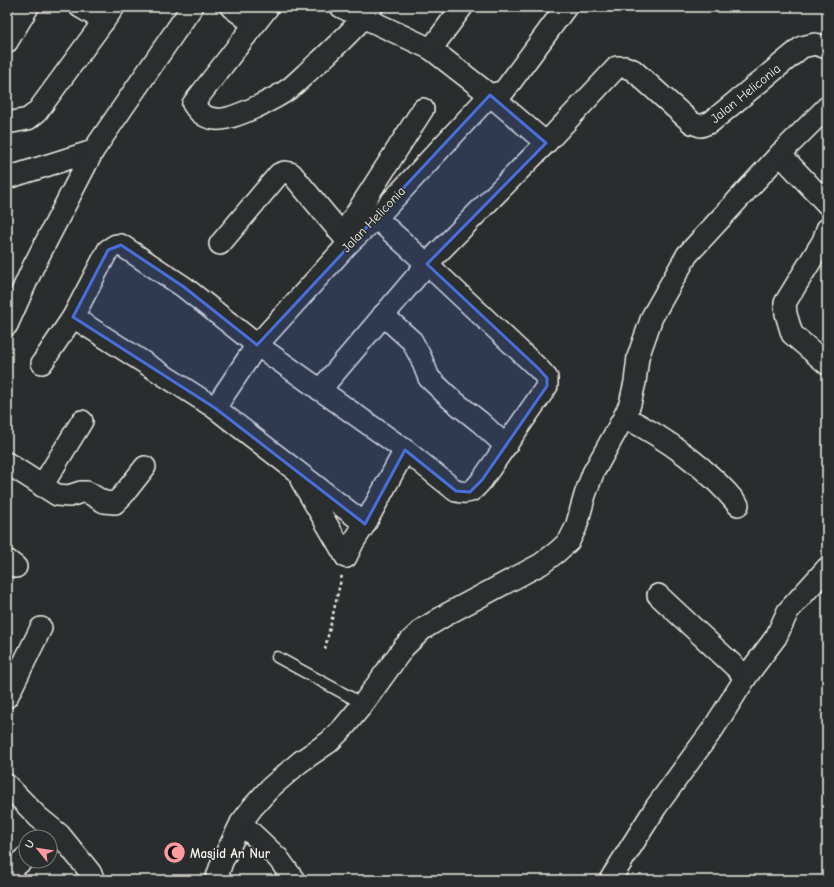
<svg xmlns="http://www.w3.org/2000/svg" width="834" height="887" font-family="'Comic Neue',sans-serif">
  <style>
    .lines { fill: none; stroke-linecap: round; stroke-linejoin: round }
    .lane-casing { stroke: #f4f1e8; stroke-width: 13 }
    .street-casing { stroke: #f4f1e8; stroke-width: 24 }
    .path { stroke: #f4f1e8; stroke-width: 2.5; stroke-dasharray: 3 3; stroke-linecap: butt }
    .lane { stroke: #2a2d2e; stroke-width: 10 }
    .street { stroke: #2a2d2e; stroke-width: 21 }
    .marked { fill: #486fdb; fill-opacity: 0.2; stroke: #486fdb; stroke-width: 3; stroke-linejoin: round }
    .labels { text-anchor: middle; stroke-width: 3; stroke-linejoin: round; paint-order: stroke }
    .street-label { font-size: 13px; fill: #f4f1e8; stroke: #2a2d2e }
    .poi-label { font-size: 13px; font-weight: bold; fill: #f4f1e8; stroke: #2a2d2e; text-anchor: start }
  </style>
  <rect width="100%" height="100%" fill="#2a2d2e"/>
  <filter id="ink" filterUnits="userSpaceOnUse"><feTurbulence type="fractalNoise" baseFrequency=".025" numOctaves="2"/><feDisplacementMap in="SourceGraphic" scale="8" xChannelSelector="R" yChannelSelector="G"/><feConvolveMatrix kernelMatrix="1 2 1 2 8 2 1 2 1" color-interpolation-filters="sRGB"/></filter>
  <g filter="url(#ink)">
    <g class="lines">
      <defs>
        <path id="lane" d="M 277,657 L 363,704"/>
        <g id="street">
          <path d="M 80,7 L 104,21"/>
          <path d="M 231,7 L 254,24"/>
          <path d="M 268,7 L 193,104 C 198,112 205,118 215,119 C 230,122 277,98 290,88 C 300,80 309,70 319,62 C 337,45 357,27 372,7"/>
          <path d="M 341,7 L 431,49 L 490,95 L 546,143"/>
          <path d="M 7,42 L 28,7"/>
          <path d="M 431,49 L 462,7"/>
          <path d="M 7,123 L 28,119 L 37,112 L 114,7"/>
          <path d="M 780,154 L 827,204"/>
          <path d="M 7,178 L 93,151"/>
          <path d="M 827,229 L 823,241 L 785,303 L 786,314 L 792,334 L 827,364"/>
          <path d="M 343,234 L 423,109"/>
          <path d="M 220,244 L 279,174 L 285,172 L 291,173 L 349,243"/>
          <path d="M 383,315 L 412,341 L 421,358 L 429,378 L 451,399 L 480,422 L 506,446"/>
          <path d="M 73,317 L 215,408 L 365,524"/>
          <path d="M 7,325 L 33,267 L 93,151 L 192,7"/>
          <path d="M 42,363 L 73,317 L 108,250 L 116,245 L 121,245 L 184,287 L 257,345 L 405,450 L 456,491 C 470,495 474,490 482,480 L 547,386 L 547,378 L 539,369 L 427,264 L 376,218"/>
          <path d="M 320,390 L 427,264 L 546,143 L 617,67 L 625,67 L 633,70 L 692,123 L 701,126 L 711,122 L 802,47 L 815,44 L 827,48"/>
          <path d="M 215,408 L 257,345 L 349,243 L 376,218 L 490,95 L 504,91 L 566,7"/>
          <path d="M 624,417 C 666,438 709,469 738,505"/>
          <path d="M 7,463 L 57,495 L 69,496 L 81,492 L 87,492 L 104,502 L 115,503 L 123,495 L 145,467"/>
          <path d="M 301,480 L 346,557"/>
          <path d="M 42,486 L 82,421"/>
          <path d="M 346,557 L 354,541 L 365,524 L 405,450"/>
          <path d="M 7,560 L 16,567"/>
          <path d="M 658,595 L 746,677"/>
          <path d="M 7,697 L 41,628"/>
          <path d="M 7,785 L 38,817 L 60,835 L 90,872 L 94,880"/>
          <path d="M 241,823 L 278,858 L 294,880"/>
          <path d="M 7,874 L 26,857"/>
          <path d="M 216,880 L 222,862 L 241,823 L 252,808 L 270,788 L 300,762 L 329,742 L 344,727 L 363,704 L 404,647 L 423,629 L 449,613 L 541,564 L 557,552 L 569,541 L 576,527 L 585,495 L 593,473 L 624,417 L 630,404 L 635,382 L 638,357 L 652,317 L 687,255 L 780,154 L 827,107"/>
          <path d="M 610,880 L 656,807 L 713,729 L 746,677 L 776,637 L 788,611 L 827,568"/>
        </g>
      </defs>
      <!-- lane casing -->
      <use href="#lane" class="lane-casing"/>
      <!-- street casing -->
      <use href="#street" class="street-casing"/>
      <!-- path -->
      <path class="path" d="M 325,649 L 342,575"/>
      <!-- lane -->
      <use href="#lane" class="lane"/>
      <!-- street -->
      <use href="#street" class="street"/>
    </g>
  </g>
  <!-- marked area -->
  <path class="marked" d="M 490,95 L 546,143 L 427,264 L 539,369 L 547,378 L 547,386 L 482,480 L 470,492 L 456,491 L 405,450 L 365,524 L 215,408 L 73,317 L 108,250 L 121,245 L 184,287 L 257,345 Z"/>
  <!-- icons -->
  <defs>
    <symbol id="mosque-disc" viewBox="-11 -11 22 22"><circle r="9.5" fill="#ff9aa2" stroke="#2a2d2e"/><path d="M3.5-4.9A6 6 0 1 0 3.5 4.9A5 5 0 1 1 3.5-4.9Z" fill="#111"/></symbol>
  </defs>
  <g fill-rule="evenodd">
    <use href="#mosque-disc" x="162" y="840" width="25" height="25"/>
  </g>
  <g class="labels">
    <!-- street labels -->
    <g class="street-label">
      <text transform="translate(745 93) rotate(-39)" y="5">Jalan Heliconia</text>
      <text transform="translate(373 219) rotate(-46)" y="5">Jalan Heliconia</text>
    </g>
    <!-- poi labels -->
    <g class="poi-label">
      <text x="190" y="858">Masjid An Nur</text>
    </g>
  </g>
  <!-- margin -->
  <rect width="834" height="887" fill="none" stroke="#2a2d2e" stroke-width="24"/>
  <rect x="12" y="12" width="810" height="863" fill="none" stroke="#f4f1e8" stroke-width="1.5" filter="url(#ink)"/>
  <!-- north arrow -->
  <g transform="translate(38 849) rotate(300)"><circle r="19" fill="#2a2d2e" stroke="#7b7b78"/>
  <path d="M0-3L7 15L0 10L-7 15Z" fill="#ff9aa2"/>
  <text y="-6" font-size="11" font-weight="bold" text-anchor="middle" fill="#f4f1e8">U</text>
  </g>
</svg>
